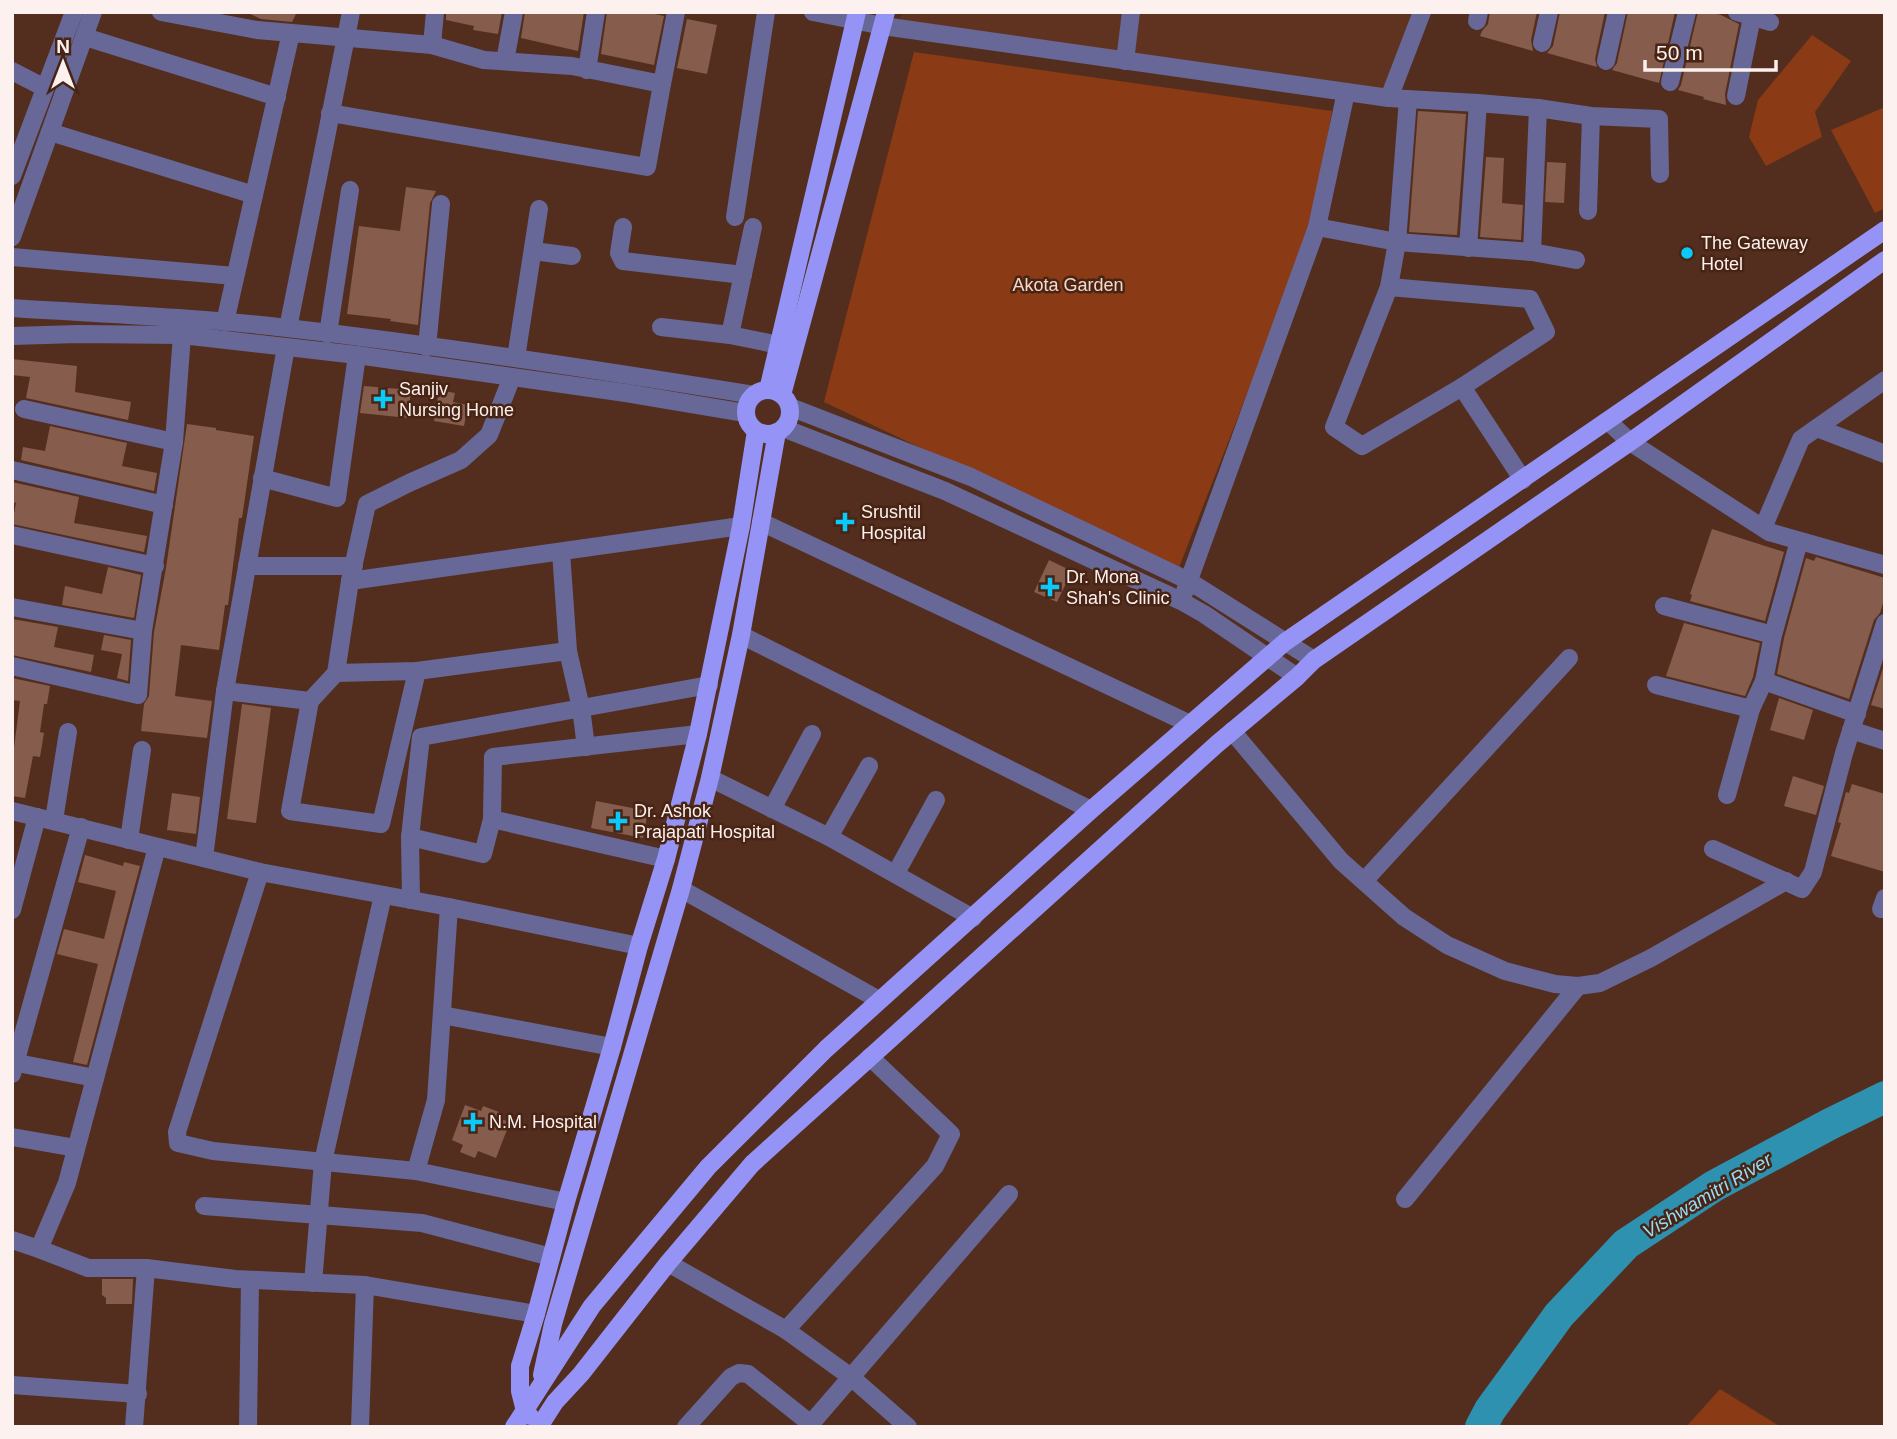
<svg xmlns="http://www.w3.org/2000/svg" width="1897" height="1439" font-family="Arial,sans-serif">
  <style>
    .built { fill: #603321 }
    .green { fill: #8a3a15 }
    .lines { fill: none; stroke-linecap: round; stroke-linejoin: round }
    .river { stroke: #2f91b0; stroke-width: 32 }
    .building { fill: #865c4c }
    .minor { stroke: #676898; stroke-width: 18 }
    .major { stroke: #9594f6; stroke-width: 18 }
    .poi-dot { fill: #09cafa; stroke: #482414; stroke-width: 2.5 }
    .labels { text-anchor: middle; stroke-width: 5; stroke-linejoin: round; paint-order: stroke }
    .poi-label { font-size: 18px; fill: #fcf1ee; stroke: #482414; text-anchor: start }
    .park-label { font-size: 18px; fill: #f6d7ca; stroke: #482414 }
    .water-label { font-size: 19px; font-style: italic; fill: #96dcf6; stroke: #482414 }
  </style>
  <rect width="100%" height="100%" fill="#532e1e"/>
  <!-- built -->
  <path class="built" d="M 902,12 L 1418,12 L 1389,98 L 899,25 Z"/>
  <!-- green -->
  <g class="green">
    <path d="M 1812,35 L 1851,61 L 1815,112 L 1822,137 L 1766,166 L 1749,137 L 1758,100 Z"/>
    <path d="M 914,52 L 1332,111 L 1314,210 L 1267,343 L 1178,570 L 824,402 Z"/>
    <path d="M 1885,107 L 1885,208 L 1875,213 L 1831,130 Z"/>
    <path d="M 1720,1389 L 1781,1427 L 1686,1427 Z"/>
  </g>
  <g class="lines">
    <!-- river -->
    <path class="river" d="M 1481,1427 L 1490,1410 L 1559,1315 L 1626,1244 L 1714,1186 L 1830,1124 L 1885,1097"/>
  </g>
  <!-- building -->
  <g class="building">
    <path d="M 246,12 L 297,12 L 292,22 L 261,19 Z"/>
    <path d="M 446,12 L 502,12 L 498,34 L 473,30 L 474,26 L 446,20 Z"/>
    <path d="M 525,12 L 584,12 L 578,51 L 521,38 Z"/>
    <path d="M 607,12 L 646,12 L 664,16 L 654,65 L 601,54 Z"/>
    <path d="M 1490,12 L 1537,12 L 1531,40 L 1533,51 L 1480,36 L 1482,31 L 1488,24 Z"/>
    <path d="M 1560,12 L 1605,12 L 1595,59 L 1597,67 L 1547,53 L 1553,46 Z"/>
    <path d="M 1628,12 L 1675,12 L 1659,83 L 1612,70 L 1617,63 Z"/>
    <path d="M 1698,12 L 1710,12 L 1721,15 L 1739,24 L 1725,94 L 1726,105 L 1703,99 L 1704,97 L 1678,90 L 1681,85 Z"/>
    <path d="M 687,19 L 717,25 L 707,74 L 677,68 Z"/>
    <path d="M 1418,111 L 1466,114 L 1457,235 L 1409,232 Z"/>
    <path d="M 1486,157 L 1504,158 L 1502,203 L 1523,205 L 1521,240 L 1480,237 Z"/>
    <path d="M 1547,162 L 1566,163 L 1564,203 L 1545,202 Z"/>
    <path d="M 406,187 L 436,191 L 430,203 L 418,325 L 390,321 L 391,319 L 347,314 L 359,226 L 400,231 Z"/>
    <path d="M 12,359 L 77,366 L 75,392 L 131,402 L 128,420 L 26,398 L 30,377 L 12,375 Z"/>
    <path d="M 364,386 L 411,390 L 408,418 L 360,413 Z"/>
    <path d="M 439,390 L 455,393 L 453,402 L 468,405 L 464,426 L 434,421 Z"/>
    <path d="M 187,424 L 216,428 L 216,430 L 254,436 L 242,518 L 239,518 L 228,605 L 225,605 L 219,650 L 181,645 L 175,696 L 212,701 L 207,738 L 141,731 L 144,704 L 149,696 L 154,632 L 166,568 Z"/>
    <path d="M 50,426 L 127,443 L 122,466 L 157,473 L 154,491 L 21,460 L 23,447 L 45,451 Z"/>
    <path d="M 12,482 L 79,497 L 74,523 L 147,536 L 144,552 L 12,524 L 16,503 L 12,502 Z"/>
    <path d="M 1712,529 L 1784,552 L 1765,621 L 1690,601 L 1692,595 L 1690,594 Z"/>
    <path d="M 1816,557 L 1885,578 L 1885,597 L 1880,613 L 1874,620 L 1849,699 L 1777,674 L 1784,638 L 1806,558 L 1814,561 Z"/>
    <path d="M 1049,560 L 1072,571 L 1057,602 L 1034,592 Z"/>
    <path d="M 108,567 L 141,575 L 134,618 L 62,605 L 65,586 L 102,594 Z"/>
    <path d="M 12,619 L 58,627 L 54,647 L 94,655 L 91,672 L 12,655 Z"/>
    <path d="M 1684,623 L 1760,643 L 1753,677 L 1745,696 L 1666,676 Z"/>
    <path d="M 104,635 L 131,640 L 128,681 L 117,678 L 122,654 L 101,650 Z"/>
    <path d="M 1885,662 L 1885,709 L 1871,705 Z"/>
    <path d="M 12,678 L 50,686 L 47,704 L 44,704 L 40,732 L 44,733 L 40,757 L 33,756 L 25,798 L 12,796 L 12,763 L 20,701 L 12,700 Z"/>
    <path d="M 1779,698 L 1813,710 L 1804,740 L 1770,730 Z"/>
    <path d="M 242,704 L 271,708 L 256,823 L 227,819 Z"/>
    <path d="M 1793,776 L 1824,786 L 1816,815 L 1784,806 Z"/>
    <path d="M 1852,784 L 1885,794 L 1885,872 L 1831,856 L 1841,823 L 1838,822 L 1846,792 L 1849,793 Z"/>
    <path d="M 172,793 L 200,797 L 196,834 L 167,830 Z"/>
    <path d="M 596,801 L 648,811 L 643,838 L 591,828 Z"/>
    <path d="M 85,855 L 123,866 L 124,862 L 140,866 L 87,1065 L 73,1062 L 98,964 L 57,954 L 64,929 L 104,939 L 116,891 L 78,882 Z"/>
    <path d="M 465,1105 L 481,1111 L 483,1106 L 499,1112 L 497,1118 L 510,1122 L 496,1158 L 478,1151 L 475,1158 L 460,1152 L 463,1145 L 452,1140 Z"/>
    <path d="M 102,1279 L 133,1279 L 132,1304 L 106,1304 L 106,1298 L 102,1295 Z"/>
  </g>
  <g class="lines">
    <!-- minor -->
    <g class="minor">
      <path d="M 161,12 L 257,30 L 432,45 L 484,60 L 572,66 L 662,84 L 647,167 L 330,113"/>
      <path d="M 813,12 L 883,26 L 1389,98 L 1422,12"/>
      <path d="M 1737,12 L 1770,22"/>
      <path d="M 1477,21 L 1479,12"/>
      <path d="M 85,37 L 277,97"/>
      <path d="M 1542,43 L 1549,12"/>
      <path d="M 432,45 L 435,12"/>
      <path d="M 505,61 L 514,12"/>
      <path d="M 1125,61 L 1131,12"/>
      <path d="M 1606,61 L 1617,12"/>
      <path d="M 587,70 L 596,12"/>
      <path d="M 12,71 L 45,88"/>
      <path d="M 1670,82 L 1687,12"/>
      <path d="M 662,84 L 676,12"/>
      <path d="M 1736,96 L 1752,17"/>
      <path d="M 1389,98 L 1478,103 L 1538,108 L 1591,116 L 1659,119 L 1660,174"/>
      <path d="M 50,132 L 254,195"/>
      <path d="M 12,176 L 74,12"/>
      <path d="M 1588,211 L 1591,116"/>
      <path d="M 735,217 L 766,12"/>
      <path d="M 623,227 L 619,253 L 623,261 L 743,275"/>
      <path d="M 753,227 L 730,335 L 779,345"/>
      <path d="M 1317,227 L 1397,242 L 1532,252 L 1576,260"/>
      <path d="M 12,237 L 93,12"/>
      <path d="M 1468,248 L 1478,103"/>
      <path d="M 533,251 L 572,256"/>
      <path d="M 1532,252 L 1538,108"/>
      <path d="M 12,257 L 235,276"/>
      <path d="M 1389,287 L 1530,299 L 1546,332 L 1462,387 L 1362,446 L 1334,427 Z"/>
      <path d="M 1389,287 L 1397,242 L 1408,99"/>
      <path d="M 12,308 C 104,314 196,317 287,328 C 443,346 599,370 754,395"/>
      <path d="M 225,322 L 291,33"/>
      <path d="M 661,327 L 730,335"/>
      <path d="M 288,328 L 351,12"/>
      <path d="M 328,334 L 350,190"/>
      <path d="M 12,336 L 78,334 L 182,335 L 357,355 L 626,393 L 745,413"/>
      <path d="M 427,347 L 441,204"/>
      <path d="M 516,358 L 539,209"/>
      <path d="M 1462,387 L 1523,480"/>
      <path d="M 790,407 L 971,477 L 1189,581 L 1314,660"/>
      <path d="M 24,409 L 174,442"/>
      <path d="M 1608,421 L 1630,442 L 1769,532 L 1885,565"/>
      <path d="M 783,428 L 945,491 L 1181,601 L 1204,614 L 1297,677"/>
      <path d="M 1817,428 L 1885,454"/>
      <path d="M 12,470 L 164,505"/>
      <path d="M 262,478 L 337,498 L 357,355"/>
      <path d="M 761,522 L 1190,724"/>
      <path d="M 1763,528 L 1801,439 L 1885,380"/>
      <path d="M 12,535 L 155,566"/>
      <path d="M 561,552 L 568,651 L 581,708 L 586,747"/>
      <path d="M 247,566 L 354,566"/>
      <path d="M 350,581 L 741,526"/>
      <path d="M 1185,591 L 1317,227 L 1346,92"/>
      <path d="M 1664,606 L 1773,635"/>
      <path d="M 12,607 L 143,631"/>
      <path d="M 741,635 L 1091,810"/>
      <path d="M 12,666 L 138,695 L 143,631 L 174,442 L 182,335"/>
      <path d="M 336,673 L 350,581 L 367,504 L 409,483 L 461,460 L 489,435 L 512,377"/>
      <path d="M 1764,681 L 1857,714"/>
      <path d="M 1656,685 L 1751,709"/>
      <path d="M 225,691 L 310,701 L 336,673 L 417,671 L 568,651"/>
      <path d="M 310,701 L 290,811 L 381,824 L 417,671"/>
      <path d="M 1851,730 L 1885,741"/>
      <path d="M 1232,731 L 1341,861 L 1404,917 L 1447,945 L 1505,971 L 1555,984 L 1578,986 L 1600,983 L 1651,958 L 1786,881"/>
      <path d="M 710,778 L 829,837 L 973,918"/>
      <path d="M 1727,795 L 1751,709 L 1764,681 L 1773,635 L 1799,541"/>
      <path d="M 772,809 L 812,734"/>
      <path d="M 12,811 L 260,872 L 449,907 L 639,946"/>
      <path d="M 492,819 L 666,859"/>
      <path d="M 54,820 L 68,732"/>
      <path d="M 410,837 L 483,854 L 492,819 L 493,757 L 698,734"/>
      <path d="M 829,837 L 869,766"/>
      <path d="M 129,840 L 142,750"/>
      <path d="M 1713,849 L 1802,889 L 1813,872 L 1844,753 L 1885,623"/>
      <path d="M 204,858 L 225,691 L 286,347"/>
      <path d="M 260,872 L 177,1132 L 178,1143 L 213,1151 L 416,1171"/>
      <path d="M 896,873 L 936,800"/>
      <path d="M 1364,881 L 1569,658"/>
      <path d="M 681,889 L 879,1000"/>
      <path d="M 411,900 L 410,837 L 421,737 L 709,685"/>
      <path d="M 449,907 L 436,1100 L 416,1171 L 566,1202"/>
      <path d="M 1881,909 L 1885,898"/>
      <path d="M 12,910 L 37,817"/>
      <path d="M 442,1015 L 612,1047"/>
      <path d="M 12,1062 L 95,1078"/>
      <path d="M 12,1074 L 81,827"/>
      <path d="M 12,1137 L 76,1148"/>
      <path d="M 1405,1199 L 1578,986"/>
      <path d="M 204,1206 L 422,1223 L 551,1257"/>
      <path d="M 12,1240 L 39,1249 L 67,1183 L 157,847"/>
      <path d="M 39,1249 L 88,1268 L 146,1268 L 235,1279 L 365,1285 L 536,1314"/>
      <path d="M 668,1263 L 786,1330 L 851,1377 L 908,1427"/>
      <path d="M 313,1283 L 323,1162 L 383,895"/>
      <path d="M 786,1330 L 935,1166 L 951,1134 L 870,1057"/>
      <path d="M 12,1385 L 138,1394"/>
      <path d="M 134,1427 L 146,1268"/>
      <path d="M 248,1427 L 250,1280"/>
      <path d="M 360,1427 L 365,1285"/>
      <path d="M 686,1427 L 731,1377 L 739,1373 L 748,1374 L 811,1424"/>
      <path d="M 808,1427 L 1009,1194"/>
    </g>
    <!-- major -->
    <g class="major">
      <circle cx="768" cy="412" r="22"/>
      <path d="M 768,390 L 857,12"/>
      <path d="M 782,395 L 886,12"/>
      <path d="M 542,1375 L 553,1324 L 681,889 L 710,778 L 741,635 L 777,432"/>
      <path d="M 530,1416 L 525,1411 L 520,1391 L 520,1366 L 536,1314 L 566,1202 L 612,1047 L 639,946 L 666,859 L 698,734 L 741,526 L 756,431"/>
      <path d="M 514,1427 L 592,1306 L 708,1167 L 826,1049 L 1091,810 L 1285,642 L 1885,230"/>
      <path d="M 539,1427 L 555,1402 L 581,1374 L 668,1263 L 752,1164 L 1217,744 L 1297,677 L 1314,660 L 1630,442 L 1885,260"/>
    </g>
  </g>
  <!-- markers -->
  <g class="poi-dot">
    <circle cx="1687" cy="253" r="7"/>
    <path d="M379.5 388.5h7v7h7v7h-7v7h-7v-7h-7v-7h7z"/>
    <path d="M841.5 511.5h7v7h7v7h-7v7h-7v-7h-7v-7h7z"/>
    <path d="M1046.5 576.5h7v7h7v7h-7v7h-7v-7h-7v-7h7z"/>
    <path d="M614.5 810.5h7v7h7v7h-7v7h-7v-7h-7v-7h7z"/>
    <path d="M469.5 1111.5h7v7h7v7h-7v7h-7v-7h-7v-7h7z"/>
  </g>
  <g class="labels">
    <!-- poi labels -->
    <g class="poi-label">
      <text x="1701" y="249">The Gateway<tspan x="1701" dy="21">Hotel</tspan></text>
      <text x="399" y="395">Sanjiv<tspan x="399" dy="21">Nursing Home</tspan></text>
      <text x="861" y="518">Srushtil<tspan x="861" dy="21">Hospital</tspan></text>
      <text x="1066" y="583">Dr. Mona<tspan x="1066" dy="21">Shah's Clinic</tspan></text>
      <text x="634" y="817">Dr. Ashok<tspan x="634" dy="21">Prajapati Hospital</tspan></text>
      <text x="489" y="1128">N.M. Hospital</text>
    </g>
    <!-- park labels -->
    <g class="park-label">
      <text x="1068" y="291">Akota Garden</text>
    </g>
    <!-- water labels -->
    <g class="water-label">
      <text transform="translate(1707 1195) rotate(-31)" y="7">Vishwamitri River</text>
    </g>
  </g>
  <!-- border -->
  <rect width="1897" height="1439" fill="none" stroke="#fcf1ee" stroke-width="28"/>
  <!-- north arrow -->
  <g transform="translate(63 63)" stroke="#482414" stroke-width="5" paint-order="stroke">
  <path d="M0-5L12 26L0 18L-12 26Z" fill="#fcf1ee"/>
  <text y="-10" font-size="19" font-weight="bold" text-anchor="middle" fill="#fcf1ee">N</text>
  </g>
  <!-- scale -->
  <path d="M1645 60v10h131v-10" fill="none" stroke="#fcf1ee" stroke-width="3.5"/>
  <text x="1656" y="60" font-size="21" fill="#fcf1ee" stroke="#482414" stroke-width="5" paint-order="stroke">50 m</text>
</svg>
